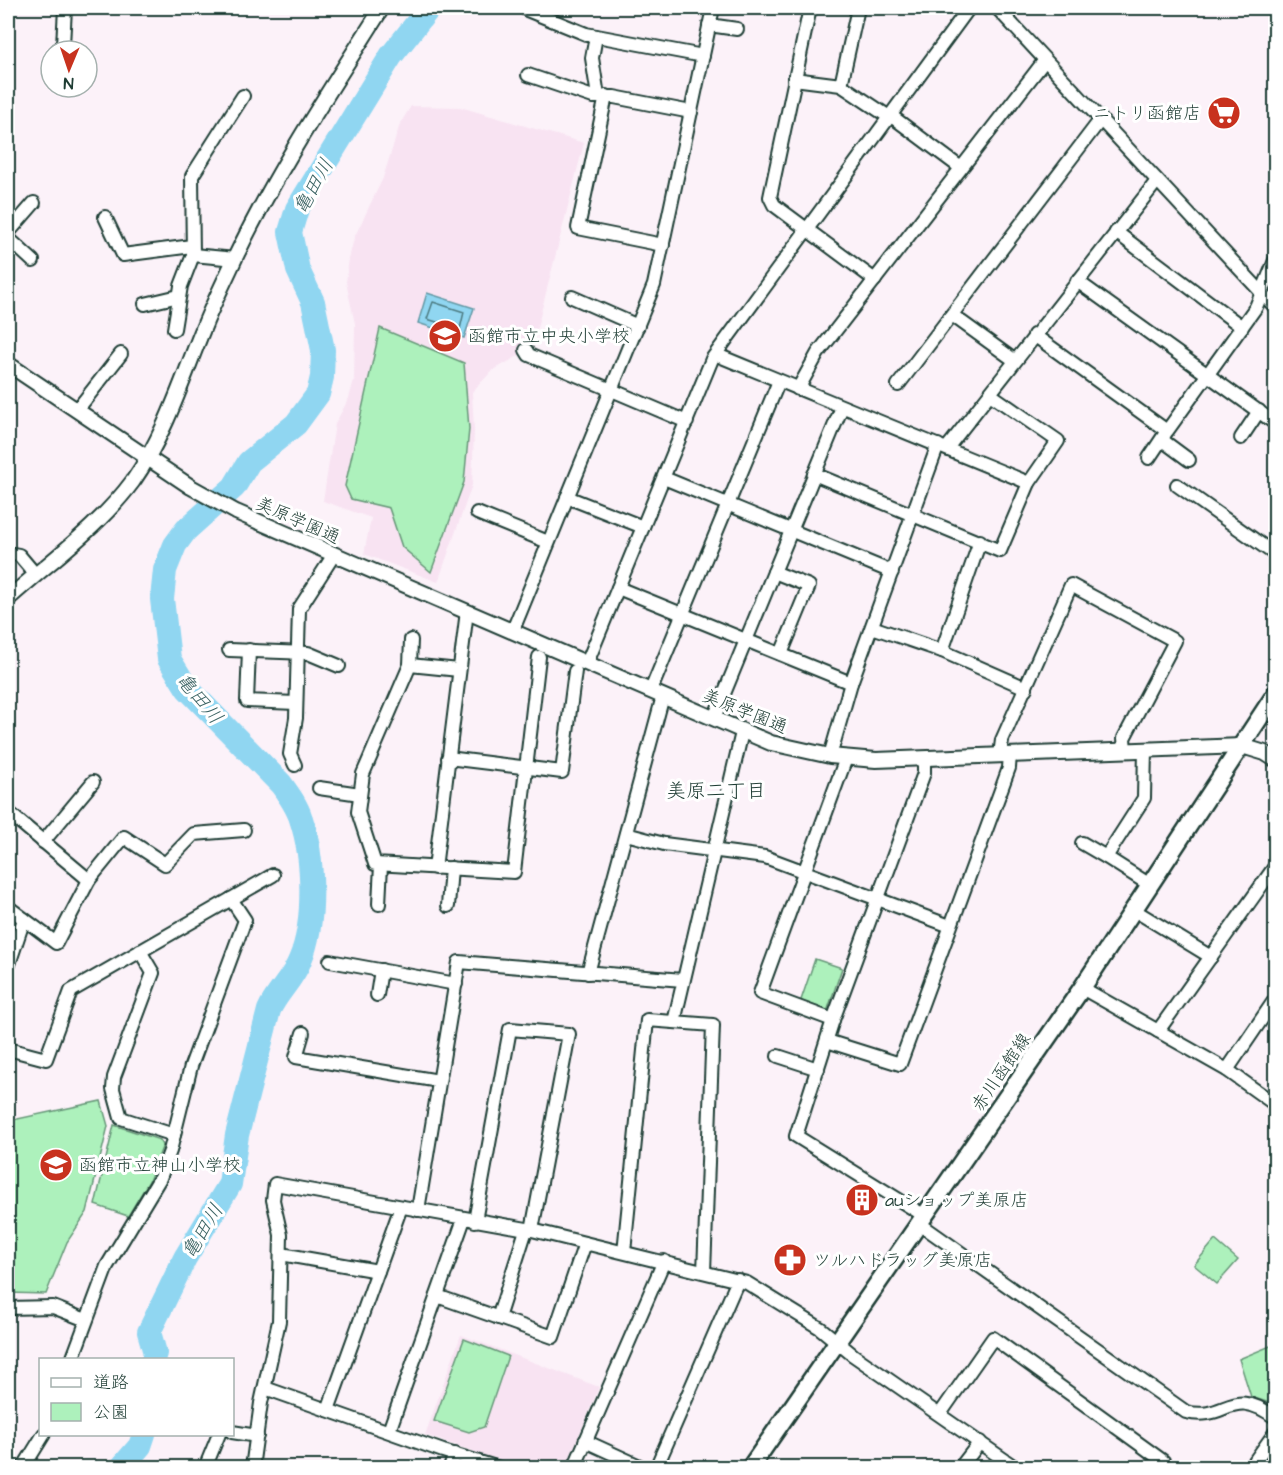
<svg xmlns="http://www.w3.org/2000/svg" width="1283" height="1475" font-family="'Architects Daughter','Klee One',sans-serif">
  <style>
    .built { fill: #f8e3f2 }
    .green { fill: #adf1bc; stroke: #669778; stroke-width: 1.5 }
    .water { fill: #90d6f1; stroke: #6399a5; stroke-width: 1.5 }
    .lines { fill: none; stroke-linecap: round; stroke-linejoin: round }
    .shore { stroke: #4c7a80; stroke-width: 1.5 }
    .river { stroke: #90d6f1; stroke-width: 24 }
    .minor-casing { stroke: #1f3d34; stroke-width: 16 }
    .tertiary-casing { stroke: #1f3d34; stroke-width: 18 }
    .secondary-casing { stroke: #1f3d34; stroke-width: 21 }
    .minor { stroke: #fff; stroke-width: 12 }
    .tertiary { stroke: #fff; stroke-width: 14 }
    .secondary { stroke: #fff; stroke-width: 16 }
    .labels { text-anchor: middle; stroke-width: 6; stroke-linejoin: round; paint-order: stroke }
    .poi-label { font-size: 18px; fill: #1f3d34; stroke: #fff; text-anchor: start }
    .street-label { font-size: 18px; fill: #1f3d34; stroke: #fff }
    .water-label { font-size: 20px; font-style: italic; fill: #3b6363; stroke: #fff }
    .neighbourhood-label { font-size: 20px; fill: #1f3d34; stroke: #fff }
  </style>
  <rect width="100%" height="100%" fill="#fcf2f9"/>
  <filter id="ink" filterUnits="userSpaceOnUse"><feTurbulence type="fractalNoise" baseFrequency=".0167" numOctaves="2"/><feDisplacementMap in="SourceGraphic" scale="12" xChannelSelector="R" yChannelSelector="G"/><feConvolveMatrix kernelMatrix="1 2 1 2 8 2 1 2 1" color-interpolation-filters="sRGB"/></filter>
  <g filter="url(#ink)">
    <!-- built -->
    <g class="built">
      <path d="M 411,106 L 460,107 L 584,143 L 532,348 L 492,371 L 472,392 L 474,431 L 472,485 L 438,582 L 364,554 L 371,518 L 323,501 L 335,424 L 349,398 L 354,380 L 355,324 L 346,282 L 349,259 L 354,238 L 383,178 L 400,124 Z"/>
      <path d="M 461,1335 L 599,1387 L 566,1467 L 519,1467 L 425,1435 Z"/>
    </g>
    <!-- green -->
    <g class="green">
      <path d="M 380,328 L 464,363 L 469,429 L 464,482 L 431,572 L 402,547 L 389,508 L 351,499 L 345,486 Z"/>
      <path d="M 815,959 L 842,968 L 827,1012 L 800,1003 Z"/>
      <path d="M 101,1101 L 108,1126 L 87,1212 L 67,1242 L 46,1294 L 8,1293 L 8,1121 Z"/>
      <path d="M 114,1125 L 160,1140 L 163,1145 L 149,1181 L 128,1216 L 95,1205 Z"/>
      <path d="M 1215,1240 L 1238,1260 L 1217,1284 L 1194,1265 Z"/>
      <path d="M 464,1339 L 508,1356 L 484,1427 L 469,1432 L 434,1421 Z"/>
      <path d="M 1275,1344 L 1276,1400 L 1273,1404 L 1251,1397 L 1239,1359 Z"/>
    </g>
    <!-- water -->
    <path class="water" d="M 427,293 L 474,308 L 464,338 L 418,323 Z"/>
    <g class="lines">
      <!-- shore -->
      <path class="shore" d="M 433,302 L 464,312 L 460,329 L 427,319 Z"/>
      <!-- river -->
      <g class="river">
        <path d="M 153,1360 L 155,1353 L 149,1332 L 185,1258 L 230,1184 L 237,1135 L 269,1010 C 277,992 293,979 300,960 C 316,923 314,857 301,819 C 297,806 289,795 281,784 L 187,688 L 169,659 L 162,599 L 165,570 L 175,545 L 186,530 L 234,487 L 249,462 L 296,424 L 318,394 L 322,377 L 323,350 L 313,302 L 298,270 L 290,232 L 297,209 L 391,56 L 429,8"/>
        <path d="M 121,1468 L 140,1446 L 144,1434"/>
      </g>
      <defs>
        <g id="minor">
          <path d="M 810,8 L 770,197 L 774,205 L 875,280"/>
          <path d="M 997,8 L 1276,308"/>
          <path d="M 527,10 L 586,34 L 703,56"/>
          <path d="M 709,25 L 737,29"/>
          <path d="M 596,36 L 592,58 L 598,96"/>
          <path d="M 57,51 L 63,45 L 65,8"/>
          <path d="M 528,75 L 593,97 L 614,97 L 691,112"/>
          <path d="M 794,79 L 841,85 L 858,8"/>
          <path d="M 841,85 L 889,117"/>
          <path d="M 606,96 L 578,228 L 663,245"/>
          <path d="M 890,115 L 961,168"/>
          <path d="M 105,217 L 123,255 L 192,246"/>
          <path d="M 1116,232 L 1242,327"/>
          <path d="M 8,233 L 34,203"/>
          <path d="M 8,238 L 33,261"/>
          <path d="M 193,255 L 235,259"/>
          <path d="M 1077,281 L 1276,424"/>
          <path d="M 572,297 L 638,326"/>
          <path d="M 145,304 L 179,296"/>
          <path d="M 952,315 L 1014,360"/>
          <path d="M 174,329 L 181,286 L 193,255 L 192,176 L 243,96"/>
          <path d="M 1034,335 L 1167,431 L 1256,307 L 1276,258"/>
          <path d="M 526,350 L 529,355 L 687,422"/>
          <path d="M 717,355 L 1029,483"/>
          <path d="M 898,385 L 1101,119"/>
          <path d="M 798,389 L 818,353 L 1045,60"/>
          <path d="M 77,410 L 121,354"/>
          <path d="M 1241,438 L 1259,411"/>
          <path d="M 1162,440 L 1189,460"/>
          <path d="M 947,448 L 1157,181"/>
          <path d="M 1149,458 L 1165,434"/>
          <path d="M 814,474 L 1000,551 L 1029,483 L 1058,441 L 990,394"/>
          <path d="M 664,478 L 892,572"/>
          <path d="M 1177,485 L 1276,555"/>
          <path d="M 567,497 L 643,527"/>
          <path d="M 477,513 L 548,542"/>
          <path d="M 8,553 L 19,555 L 35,574"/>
          <path d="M 774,572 L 809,586 L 781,654"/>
          <path d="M 618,588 L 851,683"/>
          <path d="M 872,627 L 942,651 L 1026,688"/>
          <path d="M 513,630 L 654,285 L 713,8"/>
          <path d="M 229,650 L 308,653 L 339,666"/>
          <path d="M 249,650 L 247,701 L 296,703"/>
          <path d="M 942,651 L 980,541"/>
          <path d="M 587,663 L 712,359 L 969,8"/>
          <path d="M 410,665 L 411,640"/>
          <path d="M 459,670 L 410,665 L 363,774 L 358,812 L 375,864 L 514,872 L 539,657"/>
          <path d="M 651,690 L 779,381"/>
          <path d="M 714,718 L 842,407"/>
          <path d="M 1145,749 L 1144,798 L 1106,857 L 1150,885"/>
          <path d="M 1000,755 L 1002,740 L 1071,585 L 1175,641 L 1124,738 L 1125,750"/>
          <path d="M 830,756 L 851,683 L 938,445"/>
          <path d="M 448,758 L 562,772 L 575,671"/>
          <path d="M 924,759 L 924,773 L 833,1020 L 796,1136 L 925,1216"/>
          <path d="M 295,765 L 290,754 L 296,718 L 299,609 L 333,556"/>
          <path d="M 319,788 L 360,794"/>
          <path d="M 8,812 L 89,880"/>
          <path d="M 626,834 L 664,844 L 765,857 L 950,926"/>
          <path d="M 43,842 L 93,782"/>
          <path d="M 1082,843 L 1106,857"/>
          <path d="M 435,868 L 467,611"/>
          <path d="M 379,904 L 381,865"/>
          <path d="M 448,906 L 451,868"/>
          <path d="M 8,907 L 56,943 L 89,880 L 124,837 L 165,864 L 194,834 L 244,830"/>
          <path d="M 1134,910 L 1211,957"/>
          <path d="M 140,951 L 153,973 L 114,1077 L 113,1089 L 121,1118 L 174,1135"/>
          <path d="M 330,961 L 456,984"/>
          <path d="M 8,967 L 24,919"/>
          <path d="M 588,973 L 663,696"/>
          <path d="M 1082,988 L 1227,1070 L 1276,1105"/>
          <path d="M 377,995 L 381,970"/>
          <path d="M 833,1020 L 760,993 L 846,758"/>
          <path d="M 674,1022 L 742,732"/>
          <path d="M 1158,1031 L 1276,865"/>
          <path d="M 303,1033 L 296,1057 L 439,1081"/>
          <path d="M 827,1041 L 900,1064 L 1009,768 L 1010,754"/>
          <path d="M 8,1049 L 46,1059 L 71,991 L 273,875"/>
          <path d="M 778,1056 L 818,1069"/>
          <path d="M 1227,1070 L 1276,998"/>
          <path d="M 418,1210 L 459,962 L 683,980"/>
          <path d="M 475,1221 L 510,1029 L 569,1034 L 532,1230"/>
          <path d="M 920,1224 L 1186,1412 C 1228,1422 1230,1384 1276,1418"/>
          <path d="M 624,1252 L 647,1020 L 713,1025 L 704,1272"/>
          <path d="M 281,1254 L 378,1271"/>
          <path d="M 437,1296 L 553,1337 L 585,1243"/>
          <path d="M 8,1308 L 53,1307 L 86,1320"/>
          <path d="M 498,1318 L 526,1230"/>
          <path d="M 72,1360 L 107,1266 L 160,1178 L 170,1151 L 191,1066 L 245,920 L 231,899"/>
          <path d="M 265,1388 L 443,1451 L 499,1468"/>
          <path d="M 328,1410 L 401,1207"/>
          <path d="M 940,1414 L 993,1338 L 1163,1461 L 1159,1468"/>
          <path d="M 389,1431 L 464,1219"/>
          <path d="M 232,1432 L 257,1436"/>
          <path d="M 585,1441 L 644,1468"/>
          <path d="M 23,1468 L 44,1434"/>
          <path d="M 205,1468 L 219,1434"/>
          <path d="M 252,1468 L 261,1403 L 279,1321 L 281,1235 L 273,1200 L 275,1184 L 532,1230 L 747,1283 L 820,1328 L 853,1355 L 1016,1468"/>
          <path d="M 450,1468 L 455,1454"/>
          <path d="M 574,1468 L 664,1261"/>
          <path d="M 656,1468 L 738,1280"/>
          <path d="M 960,1468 L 980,1442"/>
          <path d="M 1250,1468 L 1276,1431"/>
        </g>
        <g id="tertiary">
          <path d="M 8,364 L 191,487 L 236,512 L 771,743 L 830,756 L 876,760 L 1242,746 L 1265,753 L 1276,760"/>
          <path d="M 8,599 C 50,561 99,527 133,481 C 166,434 183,377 205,324 C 214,302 225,280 235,258 C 277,170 330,90 382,8"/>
        </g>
        <path id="secondary" d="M 750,1468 L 1082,988 L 1276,693"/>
      </defs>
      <!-- minor casing -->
      <use href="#minor" class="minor-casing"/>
      <!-- tertiary casing -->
      <use href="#tertiary" class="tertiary-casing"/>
      <!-- secondary casing -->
      <use href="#secondary" class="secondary-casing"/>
      <!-- minor -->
      <use href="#minor" class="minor"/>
      <!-- tertiary -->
      <use href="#tertiary" class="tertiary"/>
      <!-- secondary -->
      <use href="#secondary" class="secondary"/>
    </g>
  </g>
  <!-- icons -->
  <defs>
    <symbol id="supermarket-disc" viewBox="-11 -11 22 22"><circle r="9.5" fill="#c8321e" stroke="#fff"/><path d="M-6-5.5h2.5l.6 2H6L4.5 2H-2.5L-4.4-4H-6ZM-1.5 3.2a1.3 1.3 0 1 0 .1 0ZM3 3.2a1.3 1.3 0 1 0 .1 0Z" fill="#fff"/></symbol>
    <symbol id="school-disc" viewBox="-11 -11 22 22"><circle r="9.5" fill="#c8321e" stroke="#fff"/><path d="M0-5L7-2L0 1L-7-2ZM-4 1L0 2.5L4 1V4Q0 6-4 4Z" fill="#fff"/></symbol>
    <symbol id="building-disc" viewBox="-11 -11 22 22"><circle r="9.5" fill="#c8321e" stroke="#fff"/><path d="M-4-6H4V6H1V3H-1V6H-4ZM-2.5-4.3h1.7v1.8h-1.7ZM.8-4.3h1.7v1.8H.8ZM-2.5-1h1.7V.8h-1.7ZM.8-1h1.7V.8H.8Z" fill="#fff"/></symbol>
    <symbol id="pharmacy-disc" viewBox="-11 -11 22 22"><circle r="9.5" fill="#c8321e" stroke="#fff"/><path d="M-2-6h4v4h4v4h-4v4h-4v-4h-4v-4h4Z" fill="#fff"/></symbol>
  </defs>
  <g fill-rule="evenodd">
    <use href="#supermarket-disc" x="1205" y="94" width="38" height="38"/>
    <use href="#school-disc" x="426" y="317" width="38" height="38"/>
    <use href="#school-disc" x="37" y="1146" width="38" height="38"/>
    <use href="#building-disc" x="843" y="1181" width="38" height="38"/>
    <use href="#pharmacy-disc" x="771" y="1241" width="38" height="38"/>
  </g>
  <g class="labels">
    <!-- poi labels -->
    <g class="poi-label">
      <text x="1201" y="119" text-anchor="end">ニトリ函館店</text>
      <text x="468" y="342">函館市立中央小学校</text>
      <text x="79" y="1171">函館市立神山小学校</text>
      <text x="885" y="1206">auショップ美原店</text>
      <text x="813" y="1266">ツルハドラッグ美原店</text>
    </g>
    <!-- street labels -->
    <g class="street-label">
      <text transform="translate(298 520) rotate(24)" y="6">美原学園通</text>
      <text transform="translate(745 711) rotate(22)" y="6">美原学園通</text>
      <text transform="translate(1001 1072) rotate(-56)" y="6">赤川函館線</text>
    </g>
    <!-- water labels -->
    <g class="water-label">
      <text transform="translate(313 186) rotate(-61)" y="7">亀田川</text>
      <text transform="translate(200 698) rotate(50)" y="7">亀田川</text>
      <text transform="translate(202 1231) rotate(-59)" y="7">亀田川</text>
    </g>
    <!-- neighbourhood labels -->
    <g class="neighbourhood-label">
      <text x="716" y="797">美原二丁目</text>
    </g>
  </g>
  <!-- margin -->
  <rect width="1283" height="1475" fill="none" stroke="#fff" stroke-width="30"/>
  <rect x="15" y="15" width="1253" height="1445" fill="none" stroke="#1f3d34" stroke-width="2" filter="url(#ink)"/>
  <!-- legend -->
  <rect x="39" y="1358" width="195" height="78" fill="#ffffff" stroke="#a5b1ae" stroke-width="1.5"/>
  <rect x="51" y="1378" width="30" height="9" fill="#ffffff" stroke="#a5b1ae" stroke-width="1.5"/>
  <text x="93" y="1388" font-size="18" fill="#1f3d34">道路</text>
  <rect x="51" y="1403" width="30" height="18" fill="#adf1bc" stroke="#a5b1ae" stroke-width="1.5"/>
  <text x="93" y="1418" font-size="18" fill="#1f3d34">公園</text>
  <!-- north arrow -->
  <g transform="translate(69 69) rotate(182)"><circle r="28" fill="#ffffff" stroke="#a5b1ae" stroke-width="1.5"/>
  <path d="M0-4.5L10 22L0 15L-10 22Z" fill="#c8321e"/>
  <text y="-9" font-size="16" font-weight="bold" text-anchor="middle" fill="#1f3d34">N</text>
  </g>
</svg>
